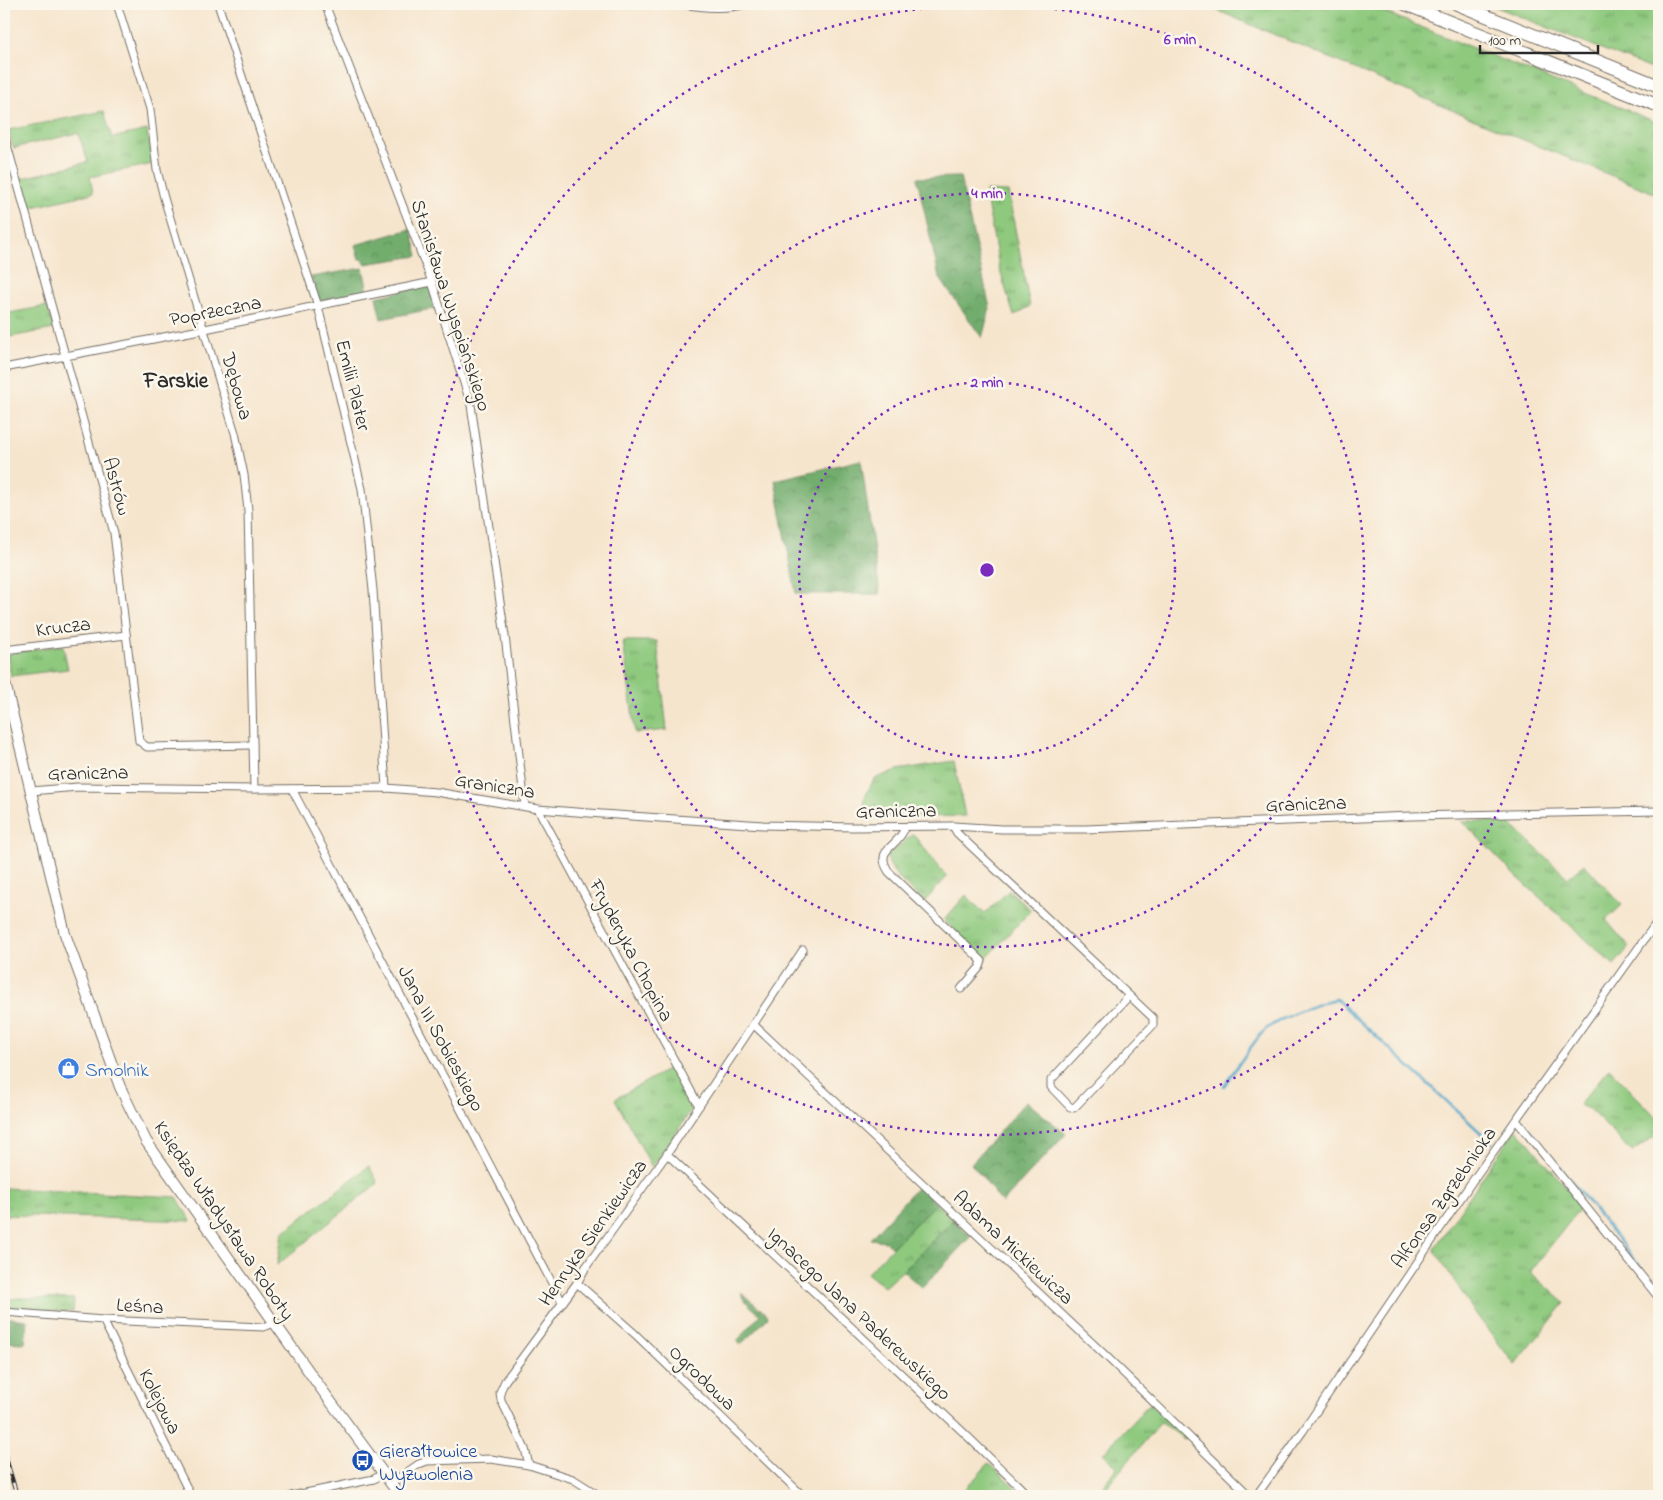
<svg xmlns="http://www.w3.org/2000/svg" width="1663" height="1500" font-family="'Indie Flower',sans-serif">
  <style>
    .grass { fill: url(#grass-tufts); stroke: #5c7a54 }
    .forest { fill: url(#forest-crowns); stroke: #4e6c4c }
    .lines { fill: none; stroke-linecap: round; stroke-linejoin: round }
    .stream { stroke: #4da6cb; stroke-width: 2.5 }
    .minor-casing { stroke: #726c64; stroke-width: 9 }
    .secondary-casing { stroke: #726c64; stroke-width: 12 }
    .motorway-casing { stroke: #726c64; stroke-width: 14 }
    .minor { stroke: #fff; stroke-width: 7 }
    .secondary { stroke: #fff; stroke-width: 10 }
    .motorway { stroke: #fff; stroke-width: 12 }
    .rail-casing { stroke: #2b2b2b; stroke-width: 4.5 }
    .rail { stroke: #fbf7ec; stroke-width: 2.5; stroke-dasharray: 8; stroke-linecap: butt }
    .ring { fill: none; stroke: #7b2cbf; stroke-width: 2.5; stroke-dasharray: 2.5 5 }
    .labels { text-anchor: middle; stroke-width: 5; stroke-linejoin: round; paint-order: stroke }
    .street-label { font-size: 20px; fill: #2b2b2b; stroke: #fbf7ec }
    .shop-label { font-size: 20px; fill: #366cbe; stroke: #fbf7ec; text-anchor: start }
    .transit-label { font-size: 20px; fill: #164399; stroke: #fbf7ec; text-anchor: start }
    .neighbourhood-label { font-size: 21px; font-weight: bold; fill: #2b2b2b; stroke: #fbf7ec }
    .centre { fill: #7b2cbf; stroke: #fbf7ec; stroke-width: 2.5 }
    .ring-label { font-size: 15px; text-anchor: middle; font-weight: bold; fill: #7b2cbf; stroke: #fbf7ec; stroke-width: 5; stroke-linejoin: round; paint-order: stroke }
  </style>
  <defs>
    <pattern id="grass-tufts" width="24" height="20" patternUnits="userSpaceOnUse" patternTransform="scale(1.25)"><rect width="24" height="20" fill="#8ec97e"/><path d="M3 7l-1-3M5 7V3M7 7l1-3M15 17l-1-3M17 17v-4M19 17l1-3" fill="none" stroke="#74a367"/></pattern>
    <pattern id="forest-crowns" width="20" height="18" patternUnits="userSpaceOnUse" patternTransform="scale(1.25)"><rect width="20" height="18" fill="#72ad6d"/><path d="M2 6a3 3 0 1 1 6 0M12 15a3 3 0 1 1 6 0" fill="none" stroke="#5e8d5a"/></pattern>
  </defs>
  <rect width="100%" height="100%" fill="#fbf7ec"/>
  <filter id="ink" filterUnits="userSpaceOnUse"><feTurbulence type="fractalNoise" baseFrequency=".02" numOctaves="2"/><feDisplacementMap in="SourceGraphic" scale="10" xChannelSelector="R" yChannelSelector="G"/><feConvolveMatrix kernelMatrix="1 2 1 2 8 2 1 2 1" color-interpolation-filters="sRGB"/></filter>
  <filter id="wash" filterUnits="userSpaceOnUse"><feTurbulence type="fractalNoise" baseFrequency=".0096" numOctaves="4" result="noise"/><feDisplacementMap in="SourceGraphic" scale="20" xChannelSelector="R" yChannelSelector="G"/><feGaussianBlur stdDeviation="1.12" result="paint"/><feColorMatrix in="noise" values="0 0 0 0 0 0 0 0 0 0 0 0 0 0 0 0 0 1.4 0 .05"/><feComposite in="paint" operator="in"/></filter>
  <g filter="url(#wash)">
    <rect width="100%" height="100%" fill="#f6e5cd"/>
    <!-- grass -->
    <g class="grass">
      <path d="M 1202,4 L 1364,4 L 1659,123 L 1659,195 L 1487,125 Z"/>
      <path d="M 1489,4 L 1651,4 L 1659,7 L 1659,72 Z"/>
      <path d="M 104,111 L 112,138 L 147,130 L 153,164 L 90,177 L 93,193 L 29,208 L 19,179 L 88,162 L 78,133 L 14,148 L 8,130 Z"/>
      <path d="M 985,191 L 1008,192 L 1030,306 L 1014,316 L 999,267 Z"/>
      <path d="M 47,306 L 54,329 L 4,338 L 4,314 Z"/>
      <path d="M 623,641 L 657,641 L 667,730 L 635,733 Z"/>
      <path d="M 63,645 L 68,669 L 11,676 L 7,654 Z"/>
      <path d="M 954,761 L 965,816 L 865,818 L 864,799 L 874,779 L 897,770 Z"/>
      <path d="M 1462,821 L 1508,822 L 1568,878 L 1584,864 L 1622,905 L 1606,920 L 1629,947 L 1614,965 L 1514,874 Z"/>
      <path d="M 913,834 L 947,877 L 924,902 C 911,889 890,875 887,856 Z"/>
      <path d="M 1009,890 L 1031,910 L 985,960 L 944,920 L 966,895 L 985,914 Z"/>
      <path d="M 672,1067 L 693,1108 L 652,1167 L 615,1099 Z"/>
      <path d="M 1609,1068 L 1659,1120 L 1659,1133 L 1632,1152 L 1589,1109 L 1579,1105 Z"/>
      <path d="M 1516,1128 L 1582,1206 L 1530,1272 L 1565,1303 L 1515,1365 L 1473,1310 L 1434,1249 Z"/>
      <path d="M 369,1166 L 378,1183 L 277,1265 L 282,1233 Z"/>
      <path d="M 4,1188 L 177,1197 L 191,1221 L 4,1215 Z"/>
      <path d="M 936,1203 L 953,1220 L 908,1266 L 884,1287 L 867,1273 Z"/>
      <path d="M 19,1298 L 74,1299 L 73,1312 L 4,1308 L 4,1300 Z"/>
      <path d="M 1150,1403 L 1187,1438 L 1184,1439 L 1161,1422 L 1099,1496 L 1095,1496 L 1117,1467 L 1103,1453 Z"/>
      <path d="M 989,1463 L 1024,1496 L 959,1496 Z"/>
    </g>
    <!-- forest -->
    <g class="forest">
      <path d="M 960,177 L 990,308 L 982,338 L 939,277 L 917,178 Z"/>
      <path d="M 411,229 L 418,256 L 365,264 L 363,259 L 359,259 L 355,245 Z"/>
      <path d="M 363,268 L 368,292 L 323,301 L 319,299 L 311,277 Z"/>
      <path d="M 430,285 L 437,308 L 381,319 L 376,297 Z"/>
      <path d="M 861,460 L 880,594 L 796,594 L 775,480 Z"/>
      <path d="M 1026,1101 L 1066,1134 L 1002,1203 L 982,1176 L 971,1164 Z"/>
      <path d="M 918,1186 L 936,1203 L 892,1247 L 885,1241 L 870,1239 Z"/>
      <path d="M 953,1220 L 971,1236 L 922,1288 L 903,1271 Z"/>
      <path d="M 741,1293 L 767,1314 L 768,1318 L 741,1344 L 737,1341 L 760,1315 L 743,1299 Z"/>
      <path d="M 4,1317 L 27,1320 L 25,1343 L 4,1342 Z"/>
    </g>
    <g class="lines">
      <!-- stream -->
      <g class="stream">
        <path d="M 1224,1086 C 1236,1069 1248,1049 1262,1033 C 1273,1020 1319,1003 1336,999 L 1492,1143"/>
        <path d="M 1523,1121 L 1659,1290"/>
      </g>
    </g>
  </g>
  <g filter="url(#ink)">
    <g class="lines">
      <defs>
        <g id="minor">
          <path d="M 117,4 L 150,109 L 157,170 L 164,198 L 235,433 L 244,475 L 248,510 L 254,789"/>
          <path d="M 218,4 L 318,306 L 362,489 L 373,590 L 386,788"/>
          <path d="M 325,4 L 432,282 L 471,405 L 505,636 L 525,806"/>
          <path d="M 683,4 C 704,8 726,9 747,4"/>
          <path d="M 4,134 L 114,533 L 139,741 L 147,747 L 253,745"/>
          <path d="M 4,368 L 205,329 L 432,282"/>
          <path d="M 4,650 L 126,635"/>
          <path d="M 292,789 L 562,1302"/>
          <path d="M 31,791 L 78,787 L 254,789 L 386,788 L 436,792 L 538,809 L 602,814 L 763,825 L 853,827 L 953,826 L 1002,829 L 1086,829 L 1411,816 L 1659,811"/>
          <path d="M 538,809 L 699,1106"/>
          <path d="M 953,826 L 957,833 L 1153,1018 L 1153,1025 L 1074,1108 L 1070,1107 L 1051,1087 L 1051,1080 L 1129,996"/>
          <path d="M 905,827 C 899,848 873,848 889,872 L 982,961 L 980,967 L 961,989"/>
          <path d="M 753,1024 L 1105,1355 L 1250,1496"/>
          <path d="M 1516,1120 L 1659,1298"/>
          <path d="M 667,1154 L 964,1433 L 1029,1496"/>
          <path d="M 577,1283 L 635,1334 L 803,1496"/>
          <path d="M 4,1312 L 103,1320 L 263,1327 L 275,1323"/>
          <path d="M 103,1320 L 191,1496"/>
          <path d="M 529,1465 L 525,1449 L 501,1400 L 500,1392 L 505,1381 L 577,1283 L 586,1267 L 667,1154 L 803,950"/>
          <path d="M 390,1484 L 419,1464 L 427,1461 L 491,1459 L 529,1465 L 573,1479 L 600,1496"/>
          <path d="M 291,1496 L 374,1479 L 382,1474"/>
          <path d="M 1256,1496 L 1303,1431 L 1471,1183 L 1659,919"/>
        </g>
        <path id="secondary" d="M 4,679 L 65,934 L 120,1087 L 146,1141 L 317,1383 L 400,1496"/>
        <g id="motorway">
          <path d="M 1405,4 L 1659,106"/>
          <path d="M 1457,4 L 1659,86"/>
        </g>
      </defs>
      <!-- minor casing -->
      <use href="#minor" class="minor-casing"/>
      <!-- secondary casing -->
      <use href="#secondary" class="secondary-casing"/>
      <!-- motorway casing -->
      <use href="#motorway" class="motorway-casing"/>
      <!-- minor -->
      <use href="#minor" class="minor"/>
      <!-- secondary -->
      <use href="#secondary" class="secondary"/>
      <!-- motorway -->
      <use href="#motorway" class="motorway"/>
      <defs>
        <path id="rail" d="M 4,1452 L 17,1496"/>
      </defs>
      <!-- rail casing -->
      <use href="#rail" class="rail-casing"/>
      <!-- rail -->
      <use href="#rail" class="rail"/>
    </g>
  </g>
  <!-- distance rings -->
  <g class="ring">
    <circle cx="987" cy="570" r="188"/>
    <circle cx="987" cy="570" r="377"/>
    <circle cx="987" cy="570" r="565"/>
  </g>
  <!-- icons -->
  <defs>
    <symbol id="shop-disc" viewBox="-11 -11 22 22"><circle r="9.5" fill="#3f7fe0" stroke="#fbf7ec"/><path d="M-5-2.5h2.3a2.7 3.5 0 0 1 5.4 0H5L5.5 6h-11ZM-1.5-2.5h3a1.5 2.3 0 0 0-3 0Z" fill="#fff"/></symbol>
    <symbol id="bus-disc" viewBox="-11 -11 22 22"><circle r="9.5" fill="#1a4fb4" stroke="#fbf7ec"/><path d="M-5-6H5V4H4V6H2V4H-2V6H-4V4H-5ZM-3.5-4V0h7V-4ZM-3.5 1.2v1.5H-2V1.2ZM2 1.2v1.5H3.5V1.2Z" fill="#fff"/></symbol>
  </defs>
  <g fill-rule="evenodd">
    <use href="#shop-disc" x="56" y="1056" width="25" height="25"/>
    <use href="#bus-disc" x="350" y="1448" width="25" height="25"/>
  </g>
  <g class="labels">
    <!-- street labels -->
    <g class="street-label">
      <text transform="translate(452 305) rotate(72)" y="7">Stanisława Wyspiańskiego</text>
      <text transform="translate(215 310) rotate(-11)" y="7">Poprzeczna</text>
      <text transform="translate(354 385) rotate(76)" y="7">Emilii Plater</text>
      <text transform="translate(238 386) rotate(74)" y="7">Dębowa</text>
      <text transform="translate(118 486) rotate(74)" y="7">Astrów</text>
      <text transform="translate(63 626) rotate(-7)" y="7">Krucza</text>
      <text transform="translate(88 772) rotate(-1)" y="7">Graniczna</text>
      <text transform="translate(495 785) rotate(9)" y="7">Graniczna</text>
      <text transform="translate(1306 803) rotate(-2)" y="7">Graniczna</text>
      <text transform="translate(896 810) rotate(-1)" y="7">Graniczna</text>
      <text transform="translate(632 950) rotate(62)" y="7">Fryderyka Chopina</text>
      <text transform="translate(442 1038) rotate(62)" y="7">Jana III Sobieskiego</text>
      <text transform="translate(1443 1197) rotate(-55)" y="7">Alfonsa Zgrzebnioka</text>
      <text transform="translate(225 1220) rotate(56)" y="7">Księdza Władysława Roboty</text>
      <text transform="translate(592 1232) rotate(-55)" y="7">Henryka Sienkiewicza</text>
      <text transform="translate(1014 1247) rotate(43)" y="7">Adama Mickiewicza</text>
      <text transform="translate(140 1305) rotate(3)" y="7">Leśna</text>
      <text transform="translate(860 1313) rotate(43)" y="7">Ignacego Jana Paderewskiego</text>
      <text transform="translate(703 1377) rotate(44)" y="7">Ogrodowa</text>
      <text transform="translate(161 1401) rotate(63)" y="7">Kolejowa</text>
    </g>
    <!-- shop labels -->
    <g class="shop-label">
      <text x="85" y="1076">Smolnik</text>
    </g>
    <!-- transit labels -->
    <g class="transit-label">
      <text x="379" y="1457">Gierałtowice<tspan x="379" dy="23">Wyzwolenia</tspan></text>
    </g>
    <!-- neighbourhood labels -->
    <g class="neighbourhood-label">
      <text x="176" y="387">Farskie</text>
    </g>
  </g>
  <circle cx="987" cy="570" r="8" class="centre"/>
  <g class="ring-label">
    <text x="1180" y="44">6 min</text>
    <text x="987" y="198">4 min</text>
    <text x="987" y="387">2 min</text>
  </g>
  <!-- margin -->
  <rect width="1663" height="1500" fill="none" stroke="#fbf7ec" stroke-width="20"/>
  <!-- scale -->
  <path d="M1480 45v8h118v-8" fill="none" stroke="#2b2b2b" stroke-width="2.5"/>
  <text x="1488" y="45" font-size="15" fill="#2b2b2b" stroke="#fbf7ec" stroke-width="4" paint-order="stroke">100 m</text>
</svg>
